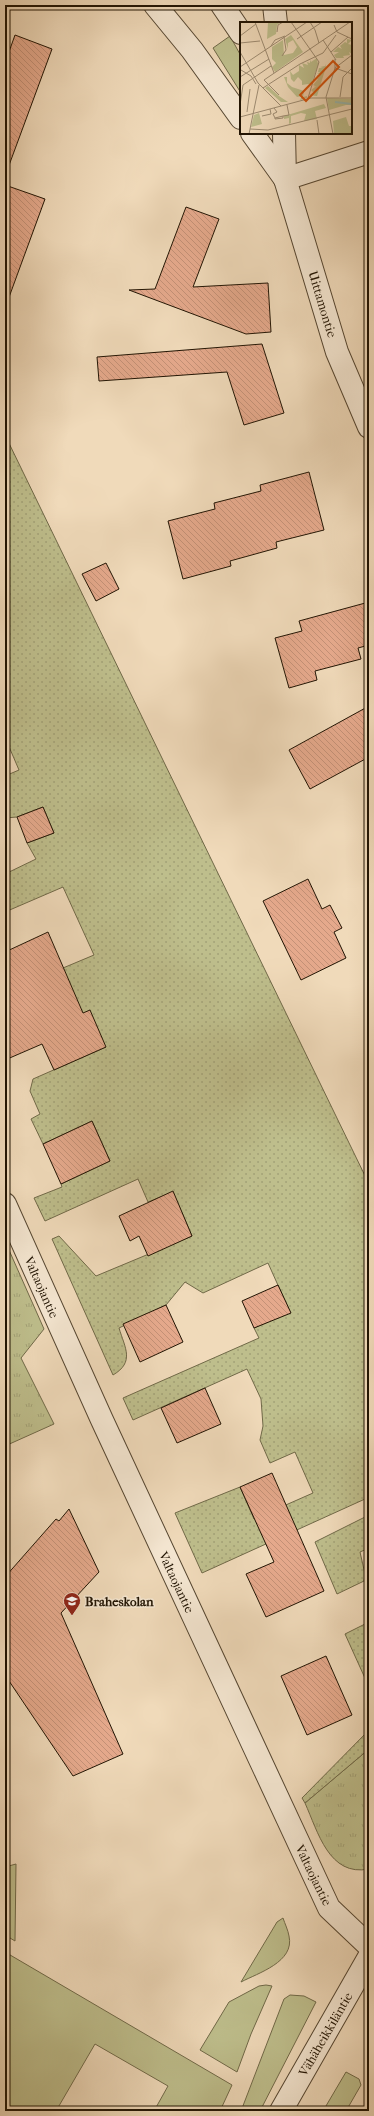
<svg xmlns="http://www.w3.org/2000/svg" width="374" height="2116" font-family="'IM FELL French Canon',serif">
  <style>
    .grass { fill: #bebe8c; stroke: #706948 }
    .park { fill: url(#park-tufts); stroke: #706948 }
    .garden { fill: url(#garden-dots); stroke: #706948 }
    .building { fill: url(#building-back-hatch); stroke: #211403 }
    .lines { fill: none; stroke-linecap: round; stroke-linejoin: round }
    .minor-casing { stroke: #554631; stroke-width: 24 }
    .minor { stroke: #f5e7d2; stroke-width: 22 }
    .labels { text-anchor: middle; stroke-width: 3; stroke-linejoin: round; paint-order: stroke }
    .street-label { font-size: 13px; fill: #211403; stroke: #f5e7d2 }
    .poi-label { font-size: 13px; font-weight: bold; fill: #211403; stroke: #f5e7d2; text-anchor: start }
    .inset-river { fill: none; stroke: #9abab2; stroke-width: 2 }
    .inset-road { fill: none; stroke: #9d8b71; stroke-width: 1 }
    .view { fill: #d4520b; fill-opacity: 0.15; stroke: #d4520b; stroke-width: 2 }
    .inset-edge { fill: none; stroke: #211403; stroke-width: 2 }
  </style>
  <defs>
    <pattern id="park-tufts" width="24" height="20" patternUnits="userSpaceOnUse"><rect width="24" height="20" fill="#bebe8c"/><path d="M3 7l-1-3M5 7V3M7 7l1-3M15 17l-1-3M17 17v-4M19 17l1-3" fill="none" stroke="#a3a277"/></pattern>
    <pattern id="garden-dots" width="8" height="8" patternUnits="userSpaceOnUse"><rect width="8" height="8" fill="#bebe8c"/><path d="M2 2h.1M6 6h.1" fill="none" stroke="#a3a277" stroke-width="1.8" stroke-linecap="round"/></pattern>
    <pattern id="building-back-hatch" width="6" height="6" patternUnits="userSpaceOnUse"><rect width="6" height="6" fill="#e5a98c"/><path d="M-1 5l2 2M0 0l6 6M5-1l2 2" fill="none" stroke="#c49177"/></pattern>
  </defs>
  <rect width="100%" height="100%" fill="#f0daba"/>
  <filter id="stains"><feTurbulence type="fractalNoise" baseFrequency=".005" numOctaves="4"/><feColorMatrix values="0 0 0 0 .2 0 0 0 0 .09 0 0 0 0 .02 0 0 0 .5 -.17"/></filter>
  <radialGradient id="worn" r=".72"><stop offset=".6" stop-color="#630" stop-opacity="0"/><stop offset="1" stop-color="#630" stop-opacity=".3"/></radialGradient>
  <!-- grass -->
  <g class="grass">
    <path d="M 230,36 L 241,56 L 241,93 L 213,48 Z"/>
    <path d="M 16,1864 L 15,1941 L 5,1935 L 5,1867 Z"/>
    <path d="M 283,1918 C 285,1924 288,1930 289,1936 C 295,1962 258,1973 241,1982 L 277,1922 Z"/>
    <path d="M 5,1952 L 232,2085 L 220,2111 L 154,2111 L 168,2086 L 95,2044 L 56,2111 L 5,2111 Z"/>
    <path d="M 266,1985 L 272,1986 L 251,2034 L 237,2072 L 200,2050 L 229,2002 L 259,1986 Z"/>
    <path d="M 290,1995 L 304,1996 L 316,2002 L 260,2111 L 241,2111 L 284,1999 Z"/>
    <path d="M 346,2072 L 359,2079 L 361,2085 L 346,2111 L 323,2111 Z"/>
  </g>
  <!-- park -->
  <g class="park">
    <path d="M 5,1241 L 44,1329 L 21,1358 L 54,1424 L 5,1446 Z"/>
    <path d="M 369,1749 L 369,1869 C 329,1877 318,1832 305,1803 Z"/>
  </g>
  <!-- garden -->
  <g class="garden">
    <path d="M 5,435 L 369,1184 L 369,1508 L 365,1499 L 202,1573 L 175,1513 L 240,1487 L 254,1519 L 313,1493 L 295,1452 L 270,1463 L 260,1440 L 263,1426 L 261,1399 L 247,1369 L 133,1420 L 123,1398 L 259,1338 L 254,1328 L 290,1312 L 268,1263 L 203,1293 L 185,1282 L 166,1305 L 119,1328 C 125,1348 135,1362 113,1375 L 52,1239 L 59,1236 L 96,1276 L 192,1236 L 173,1192 L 148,1202 L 138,1179 L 45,1221 L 34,1198 L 62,1187 L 61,1184 L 110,1161 L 92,1121 L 43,1144 L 31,1119 L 40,1114 L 30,1091 L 33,1079 L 106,1047 L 38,1034 L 63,968 L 94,955 L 63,887 L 5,912 L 5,874 L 36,859 L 27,843 L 54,833 L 43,807 L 17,817 L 5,818 L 5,776 L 19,770 L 7,742 L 5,743 Z"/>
    <path d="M 369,1515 L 369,1548 L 360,1552 L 365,1574 L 364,1581 L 337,1594 L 315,1542 Z"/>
    <path d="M 369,1622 L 369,1687 L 345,1634 Z"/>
    <path d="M 369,1730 L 369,1749 L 305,1803 L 302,1798 Z"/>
  </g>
  <!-- building -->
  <g class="building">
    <path d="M 15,35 L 52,49 L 8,168 L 5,167 L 5,63 Z"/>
    <path d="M 5,185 L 45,199 L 8,300 L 5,300 Z"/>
    <path d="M 186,207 L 219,219 L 193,287 L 268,283 L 271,332 L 246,334 L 129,290 L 155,289 Z"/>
    <path d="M 262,344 L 284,413 L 244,425 L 227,372 L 99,381 L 97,357 Z"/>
    <path d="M 309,472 L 324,530 L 276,542 L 277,548 L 230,561 L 231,566 L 183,579 L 168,521 L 215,509 L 214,503 L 261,491 L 260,485 Z"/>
    <path d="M 106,563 L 119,589 L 96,601 L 82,574 Z"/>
    <path d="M 369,602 L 369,645 L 358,648 L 361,659 L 315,671 L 317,680 L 289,688 L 275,638 L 302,631 L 299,621 Z"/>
    <path d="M 369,706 L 369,757 L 310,789 L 289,750 Z"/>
    <path d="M 43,807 L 54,833 L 27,843 L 17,817 Z"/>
    <path d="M 308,879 L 322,909 L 330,905 L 342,928 L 334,932 L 346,958 L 301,980 L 263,901 Z"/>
    <path d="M 48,932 L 83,1013 L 90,1010 L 106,1047 L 54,1070 L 42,1044 L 5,1060 L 5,952 Z"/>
    <path d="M 92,1121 L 110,1161 L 61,1184 L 43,1144 Z"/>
    <path d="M 173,1191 L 192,1236 L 148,1256 L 139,1236 L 130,1241 L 119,1216 Z"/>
    <path d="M 278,1285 L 291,1313 L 254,1328 L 242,1301 Z"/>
    <path d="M 166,1305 L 183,1342 L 140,1362 L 123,1324 Z"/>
    <path d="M 205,1388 L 221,1424 L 177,1443 L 161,1408 Z"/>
    <path d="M 272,1473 L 324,1591 L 266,1617 L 246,1574 L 274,1562 L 240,1487 Z"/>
    <path d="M 69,1509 L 99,1572 L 61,1613 L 123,1754 L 73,1776 L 5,1675 L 5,1577 L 56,1519 L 59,1521 Z"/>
    <path d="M 326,1656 L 352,1715 L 307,1735 L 281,1676 Z"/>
  </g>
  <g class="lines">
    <defs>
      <g id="minor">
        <path d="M 155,5 L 192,50 L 241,118"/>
        <path d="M 222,5 L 241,33"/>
        <path d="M 274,5 L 276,23"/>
        <path d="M 252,133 L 285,179"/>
        <path d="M 284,133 L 285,179 L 337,352 L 369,427"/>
        <path d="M 285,179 L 369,152"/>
        <path d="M 5,1204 L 102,1420 L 329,1908 L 369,1946"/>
        <path d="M 281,2111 L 369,1957"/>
      </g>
    </defs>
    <!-- minor casing -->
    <use href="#minor" class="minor-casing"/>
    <!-- minor -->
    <use href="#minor" class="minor"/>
  </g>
  <!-- icons -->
  <defs>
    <symbol id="school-pin" viewBox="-11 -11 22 30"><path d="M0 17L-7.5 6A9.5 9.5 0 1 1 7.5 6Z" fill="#8f2418" stroke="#f5e7d2"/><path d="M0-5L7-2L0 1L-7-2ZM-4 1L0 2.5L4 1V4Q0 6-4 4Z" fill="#fff"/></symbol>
  </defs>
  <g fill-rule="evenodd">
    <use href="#school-pin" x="62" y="1591" width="20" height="27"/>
  </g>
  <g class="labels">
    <!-- street labels -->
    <g class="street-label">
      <text transform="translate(323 304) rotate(73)" y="5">Uittamontie</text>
      <text transform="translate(42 1287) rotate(66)" y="5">Valtaojantie</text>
      <text transform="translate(177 1582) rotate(65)" y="5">Valtaojantie</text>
      <text transform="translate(314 1875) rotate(64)" y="5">Valtaojantie</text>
      <text transform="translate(325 2034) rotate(-60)" y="5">Vähäheikkiläntie</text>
    </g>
    <!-- poi labels -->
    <g class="poi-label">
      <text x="85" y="1606">Braheskolan</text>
    </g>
  </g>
  <!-- overview -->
  <g transform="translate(240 22)">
    <rect width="112" height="112" fill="#f0daba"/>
    <path d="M 107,17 L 112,18 L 108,22 L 112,23 L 112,32 L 109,30 L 110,33 L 103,34 L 104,36 L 96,36 L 94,33 L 99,30 L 93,30 L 98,25 L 102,27 L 100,24 L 105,20 L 107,21 ZM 77,36 L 78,44 L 76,43 L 77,46 L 68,62 L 62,63 L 62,59 L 58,55 L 54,60 L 51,57 L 50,49 L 53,53 L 59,49 L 59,43 L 64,46 L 62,41 L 68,43 L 67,40 L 70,41 L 70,38 L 71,40 ZM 44,55 L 47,55 L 47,61 L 52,65 L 64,69 L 63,75 L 67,74 L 67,76 L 60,78 L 62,74 L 57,75 L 48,65 Z" fill="#bebe8c"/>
    <path d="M 106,95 L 109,104 L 112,104 L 112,112 L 94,112 L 93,99 Z" fill="#bebe8c"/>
    <path d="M 22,0 L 41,0 L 37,3 L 36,12 L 27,17 L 28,1 ZM 51,13 L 63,30 L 35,50 L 32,45 L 36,41 L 32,37 L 32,25 L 43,18 L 44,33 L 53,31 L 57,25 L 53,18 L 48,21 L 48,27 L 45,17 ZM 79,40 L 71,63 L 65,61 L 59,49 ZM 28,64 L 39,74 L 48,80 L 41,80 L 25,66 ZM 87,76 L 112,77 L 112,87 L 111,83 L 106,83 L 89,88 ZM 84,82 L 86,86 L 75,89 L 77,97 L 64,99 L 66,92 L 61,91 L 51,94 L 51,101 L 49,102 L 49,96 L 44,97 L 44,94 ZM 19,91 L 22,102 L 11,105 L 14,93 ZM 104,96 L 104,112 L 94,112 L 94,106 Z" fill="#bebe8c"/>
    <path d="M 85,42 L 86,45 L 77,74 L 69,73 L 74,71 L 71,68 L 75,65 L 73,64 L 77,65 L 73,63 L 78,57 L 76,55 L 79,56 L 77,53 L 81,53 L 77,51 L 81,51 L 78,50 L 79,46 L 83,46 L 80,45 L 85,44 Z" fill="#bebe8c"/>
    <path class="inset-river" d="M 95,80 L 112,82"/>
    <path class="inset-road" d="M 15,0 L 34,51M 51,0 L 79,40 L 68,76M 70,0 L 75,8 L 79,21M 94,3 L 97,10 L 112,17M 37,10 L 38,3 L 43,0M 0,14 L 16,2M 57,17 L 82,0M 83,18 L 96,38M 0,21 L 20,19M 31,24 L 35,18 L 45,14M 0,30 L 18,61 L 41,84M 91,30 L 108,15M 42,34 L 46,28 L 44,15M 0,45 L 67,0M 95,46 L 112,33M 95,46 L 112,52M 1,48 L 11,54 L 16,62M 0,55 L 29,37M 23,66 L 60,42 L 83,31 L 96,13M 39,73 L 24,58 L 110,0M 100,75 L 103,55 L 112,46M 0,83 L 3,63 L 31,44M 34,86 L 37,90 L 33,92 L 35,96M 7,90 L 10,67M 22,94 L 31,92 L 30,87M 43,94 L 43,96 L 35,97 L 35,96 ZM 43,94 L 49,93 L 47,83M 0,95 L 71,76 L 112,76M 77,98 L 79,112M 10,107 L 28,108 L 112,87M 9,112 L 19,63M 93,112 L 86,75 L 95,46 L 95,37"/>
    <path class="view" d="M 93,39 L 99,45 L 66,79 L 60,73 Z"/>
    <rect width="112" height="112" class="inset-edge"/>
  </g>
  <!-- margin -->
  <rect width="374" height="2116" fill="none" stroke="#f0daba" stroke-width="20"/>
  <rect x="6" y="6" width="362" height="2104" fill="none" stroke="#211403" stroke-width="2"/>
  <rect x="10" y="10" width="354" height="2096" fill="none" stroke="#211403"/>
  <rect width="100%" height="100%" filter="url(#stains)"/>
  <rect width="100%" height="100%" fill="url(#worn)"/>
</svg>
